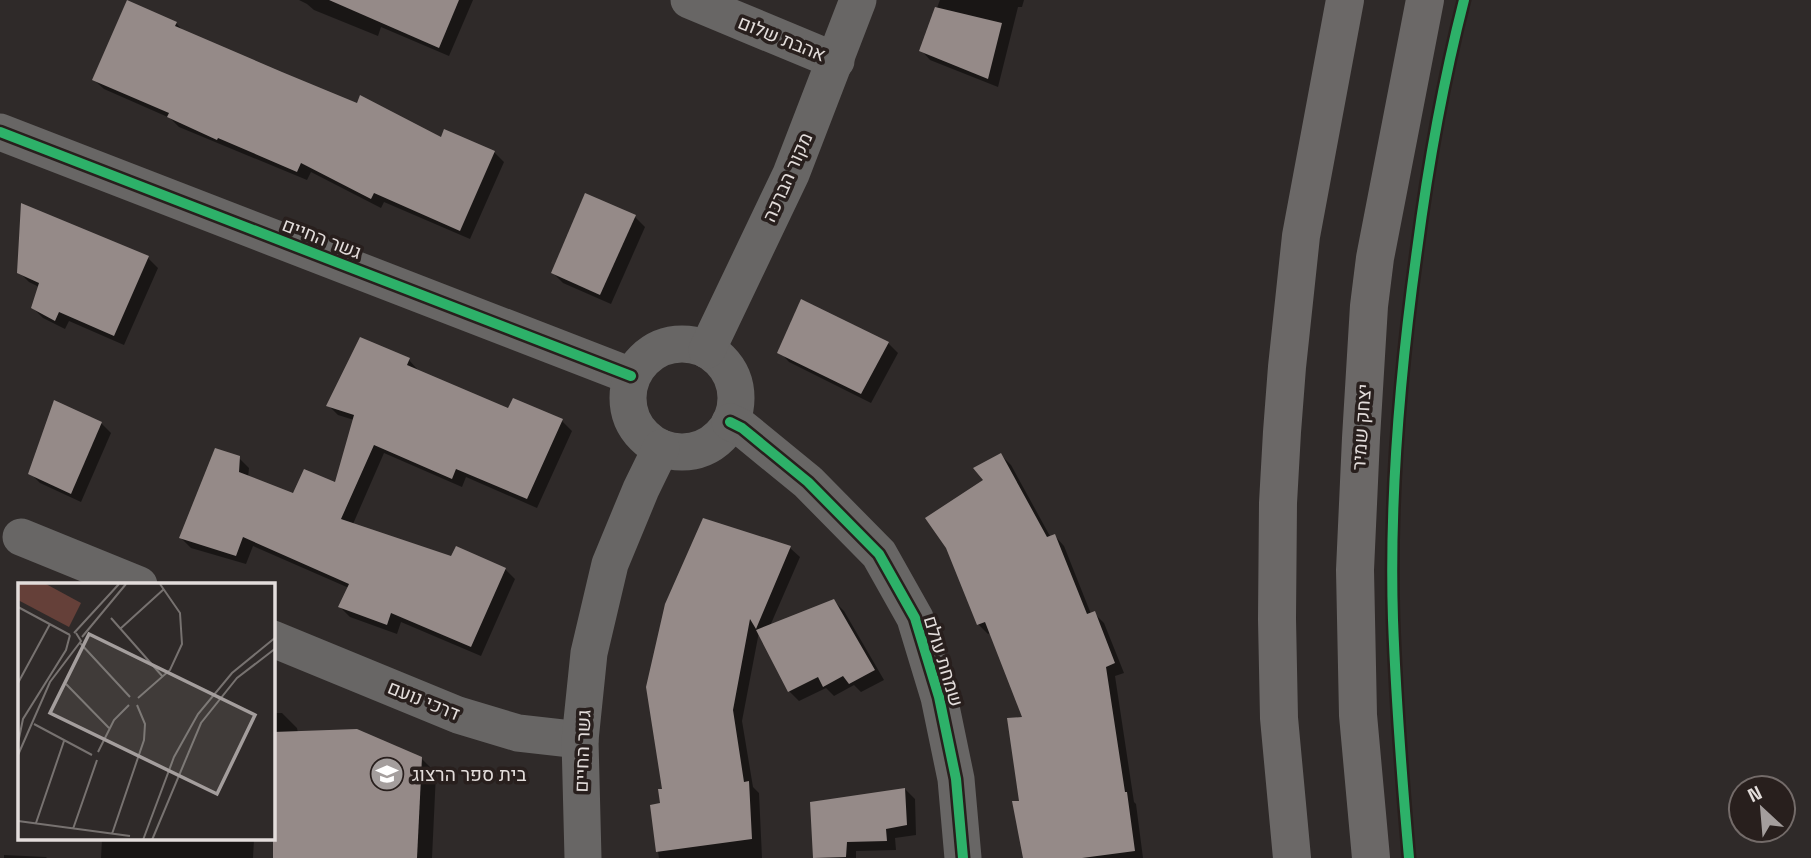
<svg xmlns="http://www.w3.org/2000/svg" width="1811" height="858" font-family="'Space Grotesk',Heebo,sans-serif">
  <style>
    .shadow { fill: #0007 }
    .building { fill: #958a88 }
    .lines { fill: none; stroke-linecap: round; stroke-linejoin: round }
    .street { stroke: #686665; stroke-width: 37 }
    .secondary { stroke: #6b6867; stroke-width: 38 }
    .cycleway-casing { stroke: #281f1d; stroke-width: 15 }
    .cycleway { stroke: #2db169; stroke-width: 10 }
    .labels { text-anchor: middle; stroke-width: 7; stroke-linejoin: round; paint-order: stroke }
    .street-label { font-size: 19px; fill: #e3dddb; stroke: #281f1d }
    .poi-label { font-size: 19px; fill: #e3dddb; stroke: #281f1d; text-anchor: start }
    .inset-road { fill: none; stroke: #777270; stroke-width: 2 }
    .view { fill: #a49e9d; fill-opacity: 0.15; stroke: #a49e9d; stroke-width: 3.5 }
    .inset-edge { fill: none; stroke: #e3dddb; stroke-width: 3.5 }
  </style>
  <rect width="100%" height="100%" fill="#2f2a29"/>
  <!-- shadow -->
  <g class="shadow">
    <path d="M 299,0 L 473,0 L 449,56 L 381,27 L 378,36 L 314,10 L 307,4 Z"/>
    <path d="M 940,0 L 1024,0 L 1022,7 L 1018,7 L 998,87 L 930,60 L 921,50 Z"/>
    <path d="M 176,23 L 185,33 L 442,140 L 494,152 L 504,162 L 470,239 L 384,202 L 381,208 L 311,172 L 307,180 L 179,127 L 170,118 L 104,89 L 94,80 Z"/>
    <path d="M 635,217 L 645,227 L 611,304 L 563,283 L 553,273 Z"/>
    <path d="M 148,258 L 158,268 L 124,345 L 69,321 L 65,329 L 43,318 L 33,308 L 39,287 L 29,282 L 19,272 Z"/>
    <path d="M 888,343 L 898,353 L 871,403 L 789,362 L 780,352 Z"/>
    <path d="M 409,360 L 418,370 L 418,371 L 509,410 L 562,421 L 572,431 L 537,508 L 466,477 L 462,487 L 384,453 L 353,524 L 452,558 L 505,569 L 515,579 L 481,656 L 401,622 L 397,634 L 350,617 L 340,607 L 349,588 L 253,546 L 246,564 L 191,548 L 181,538 L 239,458 L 249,468 L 248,478 L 294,495 L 336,485 L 354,420 L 338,415 L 328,405 Z"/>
    <path d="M 101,423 L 111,433 L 81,502 L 40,483 L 30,473 Z"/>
    <path d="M 1001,455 L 1011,465 L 1051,538 L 1055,536 L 1064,546 L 1091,614 L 1094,613 L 1104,623 L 1124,673 L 1115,676 L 1134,802 L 1136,804 L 1143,858 L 1024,858 L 1024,718 L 991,633 L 988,634 L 978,624 L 986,480 Z"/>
    <path d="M 790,548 L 800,557 L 770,626 L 834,601 L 844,611 L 884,680 L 861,692 L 854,685 L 834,696 L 826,688 L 799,701 L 789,691 L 759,632 L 742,721 L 753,787 L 759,793 L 762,858 L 659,858 L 651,806 L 662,805 L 664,790 L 647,687 Z"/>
    <path d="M 273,713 L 282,713 L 297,728 L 298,733 L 421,758 L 436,773 L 432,858 L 310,858 L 273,833 Z"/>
    <path d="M 905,789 L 915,799 L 916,835 L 895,838 L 896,850 L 856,851 L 856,858 L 815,858 Z"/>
    <path d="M 102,839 L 254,839 L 253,858 L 101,858 Z"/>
    <path d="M 4,855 L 46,857 L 47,858 L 4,858 Z"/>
  </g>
  <!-- building -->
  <g class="building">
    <path d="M 127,0 L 177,22 L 175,26 L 282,72 L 357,103 L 360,95 L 441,137 L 444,129 L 495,151 L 460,231 L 374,193 L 371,199 L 301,163 L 297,172 L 218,138 L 217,140 L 167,117 L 169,113 L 92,80 Z"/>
    <path d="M 329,0 L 459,0 L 439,48 Z"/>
    <path d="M 935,7 L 1002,23 L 988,79 L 919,51 Z"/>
    <path d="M 585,193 L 636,215 L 600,295 L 551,273 Z"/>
    <path d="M 21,203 L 149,256 L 114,336 L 59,312 L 55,321 L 31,308 L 39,283 L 17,273 Z"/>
    <path d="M 801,299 L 889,342 L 861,394 L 777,353 Z"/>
    <path d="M 360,337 L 410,358 L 407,365 L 508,408 L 513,398 L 563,419 L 527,499 L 456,469 L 452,479 L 374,445 L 341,519 L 451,556 L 456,546 L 506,568 L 471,647 L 391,613 L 387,625 L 338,607 L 349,584 L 243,537 L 236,556 L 179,538 L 215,448 L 240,456 L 239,472 L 293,493 L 304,469 L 335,482 L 354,415 L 326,406 Z"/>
    <path d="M 54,400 L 102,422 L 71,494 L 28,474 Z"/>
    <path d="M 1001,453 L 1047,537 L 1055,534 L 1087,614 L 1095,611 L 1115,663 L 1106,667 L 1125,792 L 1127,792 L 1135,851 L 1082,858 L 1023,858 L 1012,801 L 1019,801 L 1007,718 L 1022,717 L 985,622 L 977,625 L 946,548 L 925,518 L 983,480 L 973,468 Z"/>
    <path d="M 703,518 L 791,546 L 756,629 L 750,619 L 733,710 L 744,782 L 749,781 L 752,839 L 656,852 L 650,805 L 660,803 L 658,789 L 662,789 L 646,687 L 665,604 Z"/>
    <path d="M 834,599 L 875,670 L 849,684 L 843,676 L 823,687 L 818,677 L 788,692 L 756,630 Z"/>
    <path d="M 357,729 L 422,757 L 417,858 L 273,858 L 273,732 Z"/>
    <path d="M 905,788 L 907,825 L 886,829 L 887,841 L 847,842 L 846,857 L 813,858 L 810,802 Z"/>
  </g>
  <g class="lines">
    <!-- street -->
    <g class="street">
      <path d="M 689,0 L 836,61"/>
      <path d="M 0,132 L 631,376"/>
      <circle cx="682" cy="398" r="54"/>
      <path d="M 707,350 L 791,174 L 858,0"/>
      <path d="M 730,422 L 742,428 L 808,482 L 879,554 L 915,618 L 939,697 L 956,779 L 963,858"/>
      <path d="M 21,537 L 139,585"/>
      <path d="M 273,639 L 458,715 L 518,733 L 580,740"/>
      <path d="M 583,858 L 580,740 L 589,653 L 610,564 L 641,489 L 661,448"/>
    </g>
    <!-- secondary -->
    <g class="secondary">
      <path d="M 1292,858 L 1279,718 L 1277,619 L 1278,503 L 1282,432 L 1287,367 L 1301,236 L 1345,0"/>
      <path d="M 1371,858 L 1358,715 L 1355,570 L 1361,438 L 1369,306 L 1375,258 L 1425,0"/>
    </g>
    <defs>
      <g id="cycleway">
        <path d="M 0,132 L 631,376"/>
        <path d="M 730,422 L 742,428 L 808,482 L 879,554 L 915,618 L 939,697 L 956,779 L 963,858"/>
        <path d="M 1409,858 C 1402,779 1396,700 1393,620 C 1389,496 1400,372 1417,250 C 1428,166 1443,82 1464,0"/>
      </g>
    </defs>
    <!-- cycleway casing -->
    <use href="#cycleway" class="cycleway-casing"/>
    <!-- cycleway -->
    <use href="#cycleway" class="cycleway"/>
  </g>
  <!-- icons -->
  <defs>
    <symbol id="school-disc" viewBox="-11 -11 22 22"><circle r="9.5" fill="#a49e9d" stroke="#281f1d"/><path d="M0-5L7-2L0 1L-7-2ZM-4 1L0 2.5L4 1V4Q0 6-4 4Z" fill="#fff"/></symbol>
  </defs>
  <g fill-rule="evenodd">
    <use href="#school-disc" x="368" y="755" width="38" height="38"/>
  </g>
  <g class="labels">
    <!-- street labels -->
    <g class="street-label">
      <text transform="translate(782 38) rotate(22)" y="7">אהבת שלום</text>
      <text transform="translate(787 177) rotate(-66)" y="7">מקור הברכה</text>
      <text transform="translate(322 238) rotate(21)" y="7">גשר החיים</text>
      <text transform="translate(1361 427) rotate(-86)" y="7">יצחק שמיר</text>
      <text transform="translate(944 661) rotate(73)" y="7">שמחת עולם</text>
      <text transform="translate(424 700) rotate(22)" y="7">דרכי נועם</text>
      <text transform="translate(582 751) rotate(-88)" y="7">גשר החיים</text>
    </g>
    <!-- poi labels -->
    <g class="poi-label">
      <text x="412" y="781">בית ספר הרצוג</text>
    </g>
  </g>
  <!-- overview -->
  <g transform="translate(18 583)">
    <rect width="257" height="257" fill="#2f2a29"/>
    <path d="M 0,1 L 28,1 L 63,20 L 51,44 L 0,17 Z" fill="#654039"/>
    <path class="inset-road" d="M 0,24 L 52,52M 93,35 L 145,94M 102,46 L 146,6M 56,50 L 101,1M 64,54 L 108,1M 62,60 L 112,114M 0,100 L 32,41M 48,101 L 91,145M 120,115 L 152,87 L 164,61 L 162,30 L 142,1M 16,141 L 74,172M 0,160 L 5,136 L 48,67 L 52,52M 80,169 L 96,137 L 111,122M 0,172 L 32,99 L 63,58 L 58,50M 0,238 L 112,253M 18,240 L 46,158M 55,246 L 79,177M 94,251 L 126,157 L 127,141 L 119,122M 125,257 L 156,174 L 180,131 L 214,90 L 258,54M 134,257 L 183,140 L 219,95 L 258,65"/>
    <path class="view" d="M 71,51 L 237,132 L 199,211 L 32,130 Z"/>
    <rect width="257" height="257" class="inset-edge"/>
  </g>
  <!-- north arrow -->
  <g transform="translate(1762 809) rotate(334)"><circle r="33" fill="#281f1d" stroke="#736b69" stroke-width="2"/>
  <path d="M0-5L12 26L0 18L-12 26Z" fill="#a49e9d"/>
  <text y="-10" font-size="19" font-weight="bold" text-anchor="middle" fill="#e3dddb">N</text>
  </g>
</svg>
